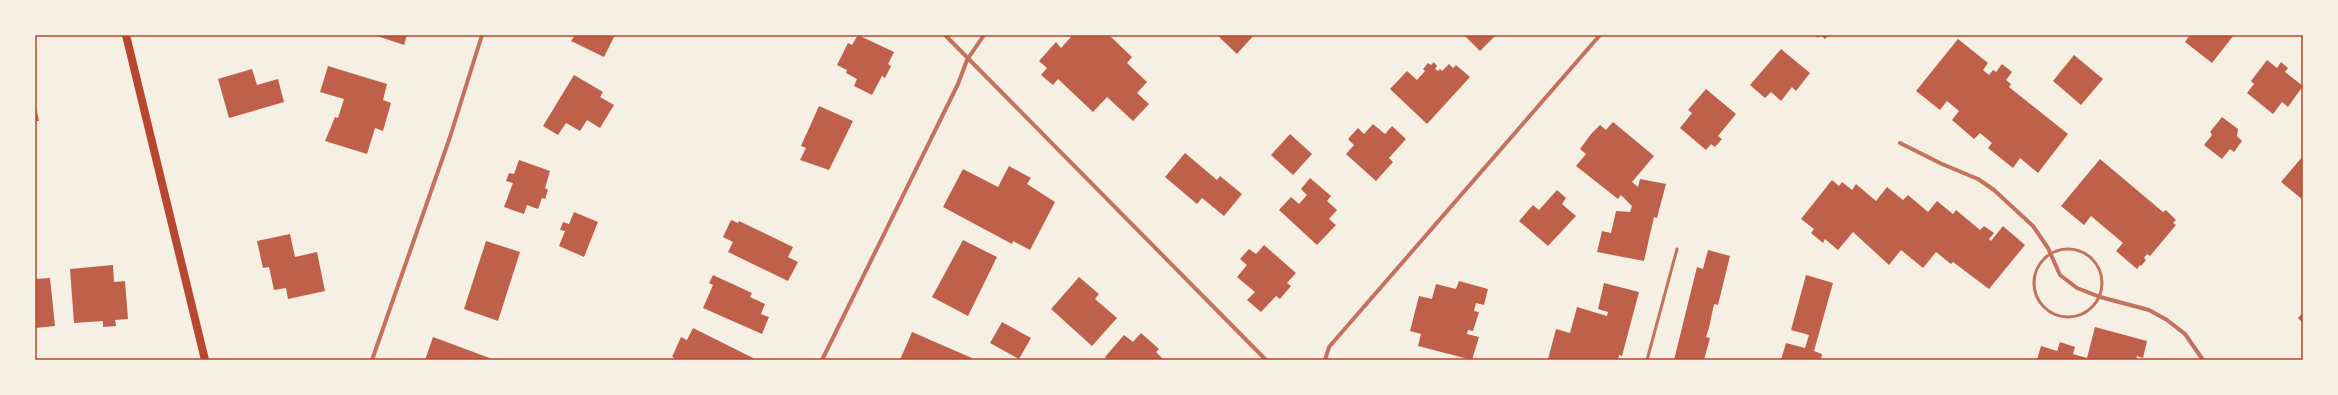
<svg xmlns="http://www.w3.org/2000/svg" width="2338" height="395" font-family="Mulish,sans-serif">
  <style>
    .building { fill: #bf614a }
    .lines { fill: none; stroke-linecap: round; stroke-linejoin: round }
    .service { stroke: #c5725c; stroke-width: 3 }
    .minor { stroke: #c5725c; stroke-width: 4 }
    .secondary { stroke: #b5482f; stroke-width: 8 }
    .neatline { fill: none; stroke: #b5482f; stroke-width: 1.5 }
  </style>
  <rect width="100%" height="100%" fill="#f6efe4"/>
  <!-- building -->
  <g class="building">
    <path d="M 374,35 L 407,35 L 404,45 Z"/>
    <path d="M 575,35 L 615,35 L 604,57 L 571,41 Z"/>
    <path d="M 858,35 L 894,52 L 888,64 L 891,66 L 885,78 L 882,76 L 872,95 L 854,86 L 857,79 L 846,73 L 847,70 L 837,65 L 848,43 L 852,45 Z"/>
    <path d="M 1068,35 L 1109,35 L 1132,57 L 1127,63 L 1147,82 L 1137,93 L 1149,104 L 1133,121 L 1107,97 L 1093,112 L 1058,79 L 1053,85 L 1041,75 L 1047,68 L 1039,61 L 1056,42 L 1061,48 L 1071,37 Z"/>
    <path d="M 1217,35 L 1254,35 L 1237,54 Z"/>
    <path d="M 1464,35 L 1496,35 L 1480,51 Z"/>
    <path d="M 1814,35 L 1829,35 L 1825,39 L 1820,35 L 1818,38 Z"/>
    <path d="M 2190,35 L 2234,35 L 2212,63 L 2185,42 Z"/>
    <path d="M 1958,39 L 1988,63 L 1983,70 L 1989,75 L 1993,70 L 1996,72 L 2002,64 L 2012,72 L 2006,80 L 2011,84 L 2009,87 L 2068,134 L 2038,173 L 2020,158 L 2013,168 L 1988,148 L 1992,143 L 1980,133 L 1974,139 L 1952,120 L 1959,111 L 1947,101 L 1940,110 L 1916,91 Z"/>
    <path d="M 1781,49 L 1810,73 L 1796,91 L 1792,87 L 1781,101 L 1771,92 L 1765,98 L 1750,85 Z"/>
    <path d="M 2074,55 L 2103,79 L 2081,105 L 2053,81 Z"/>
    <path d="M 2267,60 L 2277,68 L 2281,62 L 2288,68 L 2285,72 L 2303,86 L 2288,107 L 2282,102 L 2273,114 L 2247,93 L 2254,84 L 2251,81 Z"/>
    <path d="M 1434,62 L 1437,66 L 1435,69 L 1438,71 L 1440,69 L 1442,71 L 1449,64 L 1453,68 L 1456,65 L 1470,77 L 1427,124 L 1390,89 L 1407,71 L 1417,80 L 1425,71 L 1423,69 L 1428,63 L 1431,65 Z"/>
    <path d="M 328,66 L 387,84 L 383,100 L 391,103 L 383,131 L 375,128 L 367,154 L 325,141 L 335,117 L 338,118 L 344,99 L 320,92 Z"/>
    <path d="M 252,69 L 257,85 L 278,79 L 284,102 L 229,118 L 218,79 Z"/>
    <path d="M 574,75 L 603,92 L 600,97 L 614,105 L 600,128 L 587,120 L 580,131 L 566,123 L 558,135 L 543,126 Z"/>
    <path d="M 1706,89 L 1736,114 L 1718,136 L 1722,139 L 1715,147 L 1711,144 L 1706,150 L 1680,128 L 1692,113 L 1688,110 Z"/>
    <path d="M 35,102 L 39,121 L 35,121 Z"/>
    <path d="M 819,106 L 853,121 L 829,170 L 800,160 L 806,148 L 801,146 Z"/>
    <path d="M 2222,117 L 2238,129 L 2237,136 L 2242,141 L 2234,152 L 2230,149 L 2222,159 L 2204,145 L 2212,135 L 2210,132 Z"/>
    <path d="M 1613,122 L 1654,156 L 1632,182 L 1638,187 L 1640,179 L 1666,184 L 1657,218 L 1654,217 L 1644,261 L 1597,252 L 1602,231 L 1611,233 L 1616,211 L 1630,212 L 1632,206 L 1621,195 L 1618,199 L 1576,166 L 1586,154 L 1580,149 L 1591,134 L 1600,125 L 1606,130 Z"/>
    <path d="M 1373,124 L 1385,134 L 1392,126 L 1406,139 L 1389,158 L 1393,162 L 1376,181 L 1346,154 L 1354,145 L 1348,139 L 1358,128 L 1364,134 Z"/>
    <path d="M 1290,134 L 1312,154 L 1293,175 L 1271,155 Z"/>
    <path d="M 1185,153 L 1217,180 L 1220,176 L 1242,194 L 1224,216 L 1202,198 L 1197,204 L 1165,177 Z"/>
    <path d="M 2303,156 L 2303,200 L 2281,182 Z"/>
    <path d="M 2100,159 L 2163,212 L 2166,210 L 2176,220 L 2173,223 L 2176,225 L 2150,256 L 2147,254 L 2144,258 L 2146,260 L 2141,266 L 2140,265 L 2137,269 L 2116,251 L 2123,243 L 2091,216 L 2084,225 L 2061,206 Z"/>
    <path d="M 519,160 L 550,171 L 545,188 L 548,190 L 545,199 L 542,198 L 538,209 L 527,205 L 524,214 L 504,207 L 513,183 L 506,181 L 509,173 L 514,174 Z"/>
    <path d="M 1009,166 L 1031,178 L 1027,184 L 1055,202 L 1030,250 L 1013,241 L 1012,244 L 943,207 L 963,169 L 998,187 Z"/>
    <path d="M 1310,178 L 1331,196 L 1327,201 L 1337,210 L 1329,219 L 1336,225 L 1317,245 L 1279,210 L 1291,197 L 1299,204 L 1307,195 L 1301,189 Z"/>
    <path d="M 1832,180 L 1839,186 L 1842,182 L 1852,190 L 1856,184 L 1876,201 L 1887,187 L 1903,200 L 1908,195 L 1928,212 L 1937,201 L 1953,214 L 1956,210 L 1980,230 L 1984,226 L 1994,233 L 1989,239 L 1991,241 L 2003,226 L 2025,245 L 1989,289 L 1953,262 L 1951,264 L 1936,252 L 1923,268 L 1901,250 L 1889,265 L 1853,232 L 1838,250 L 1825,239 L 1823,243 L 1811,233 L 1814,229 L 1801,219 Z"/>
    <path d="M 1557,190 L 1566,198 L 1562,204 L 1576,216 L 1548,246 L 1519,221 L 1533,205 L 1539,210 Z"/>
    <path d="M 574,212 L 598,222 L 584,257 L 559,246 L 565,231 L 560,230 L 563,222 L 569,224 Z"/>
    <path d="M 731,220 L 738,223 L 739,221 L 793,247 L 788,257 L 798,262 L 788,281 L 728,252 L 733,242 L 723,237 Z"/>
    <path d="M 290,234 L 295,257 L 317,252 L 325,291 L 288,299 L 286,288 L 274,290 L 269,267 L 263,268 L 257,241 Z"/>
    <path d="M 963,240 L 997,257 L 968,316 L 932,297 Z"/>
    <path d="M 486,241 L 520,252 L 498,321 L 464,309 Z"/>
    <path d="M 1264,245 L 1296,273 L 1287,283 L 1291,286 L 1280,299 L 1276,296 L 1261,312 L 1247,300 L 1255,292 L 1237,277 L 1247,265 L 1240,259 L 1249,249 L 1256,254 Z"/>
    <path d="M 1708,250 L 1730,256 L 1718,305 L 1714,304 L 1709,328 L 1706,337 L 1710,338 L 1704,360 L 1674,360 L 1697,267 L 1703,269 Z"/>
    <path d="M 113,265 L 114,282 L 125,281 L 128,319 L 115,320 L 116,326 L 103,327 L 103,321 L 74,323 L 70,269 Z"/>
    <path d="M 713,275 L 752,293 L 750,297 L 765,304 L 761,314 L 769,317 L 762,334 L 703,308 L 713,285 L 709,283 Z"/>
    <path d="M 1806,275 L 1833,283 L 1814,351 L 1822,354 L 1821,360 L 1781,360 L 1786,343 L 1805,348 L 1809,335 L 1791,330 Z"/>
    <path d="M 1079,277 L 1099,294 L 1095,299 L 1117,318 L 1092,346 L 1051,309 Z"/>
    <path d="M 50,278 L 55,326 L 35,328 L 35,279 Z"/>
    <path d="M 1459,281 L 1488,289 L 1484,305 L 1476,303 L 1474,311 L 1479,312 L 1473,331 L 1468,330 L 1467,334 L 1479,337 L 1472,360 L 1418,346 L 1421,334 L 1410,331 L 1419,296 L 1432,299 L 1436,284 L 1456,289 Z"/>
    <path d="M 1604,283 L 1639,292 L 1622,356 L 1619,355 L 1618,360 L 1548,359 L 1556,329 L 1570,333 L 1577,307 L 1607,316 L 1608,312 L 1598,309 Z"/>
    <path d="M 2303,312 L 2303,323 L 2298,318 Z"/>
    <path d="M 1002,322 L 1031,338 L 1019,359 L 990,343 Z"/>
    <path d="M 2095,327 L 2147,341 L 2143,358 L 2137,356 L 2136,360 L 2037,360 L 2041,346 L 2057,351 L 2060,342 L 2075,347 L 2073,354 L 2087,358 Z"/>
    <path d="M 693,328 L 753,358 L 752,360 L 679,360 L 672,357 L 681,337 L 687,340 Z"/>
    <path d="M 912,332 L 972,358 L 971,360 L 900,360 Z"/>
    <path d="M 1141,333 L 1159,349 L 1156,352 L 1164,360 L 1108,360 L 1105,357 L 1124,335 L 1133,342 Z"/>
    <path d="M 433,337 L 495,360 L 425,360 Z"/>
  </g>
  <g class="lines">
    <!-- service -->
    <g class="service">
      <circle cx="2068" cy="283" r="34"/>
      <path d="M 1647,360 L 1677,249"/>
    </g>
    <!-- minor -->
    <g class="minor">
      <path d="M 945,35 L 1266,360"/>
      <path d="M 1900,143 L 1942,164 L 1978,179 L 1994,190 L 2033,226 L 2048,248 L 2060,275 L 2077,288 L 2100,297 L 2149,310 L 2167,320 L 2185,334 L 2203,360"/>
      <path d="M 372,360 L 450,137 L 482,35"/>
      <path d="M 822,360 L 958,84 L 967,60 L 984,35"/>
      <path d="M 1325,360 L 1329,347 L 1600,35"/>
    </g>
    <!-- secondary -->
    <path class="secondary" d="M 126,35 L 205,360"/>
  </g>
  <!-- border -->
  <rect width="2338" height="395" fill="none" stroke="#f6efe4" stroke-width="72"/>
  <rect x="36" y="36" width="2266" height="323" class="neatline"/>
</svg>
